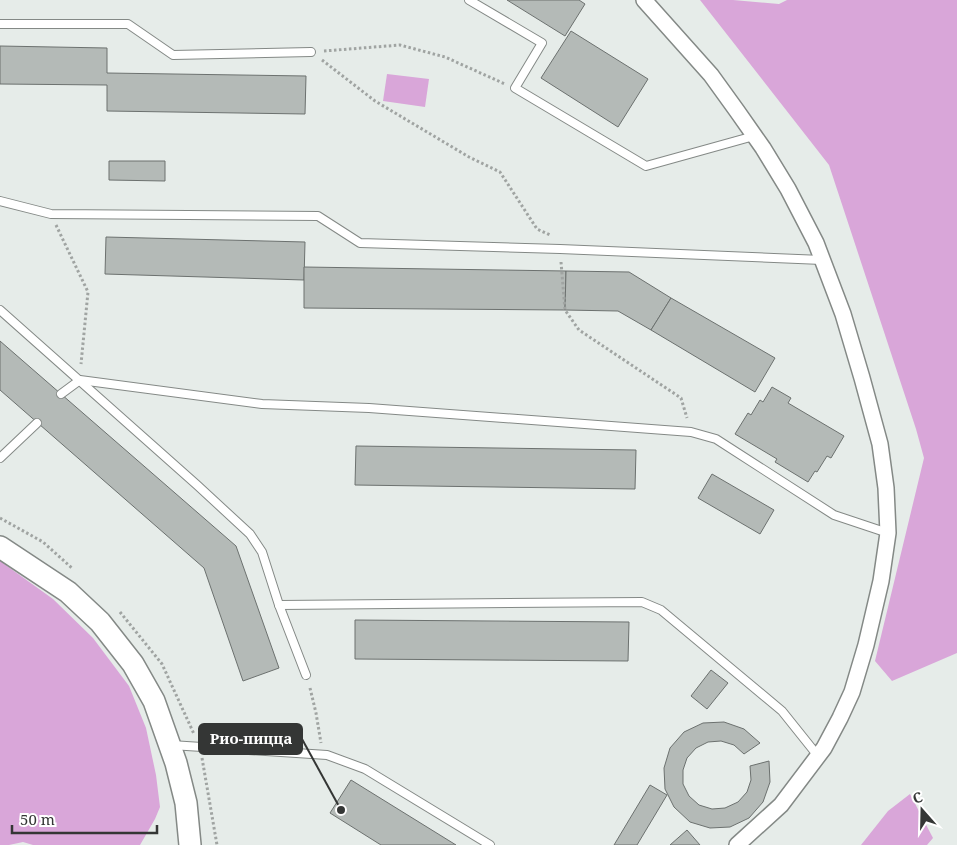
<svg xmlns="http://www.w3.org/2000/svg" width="957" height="845" font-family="'Noto Serif',serif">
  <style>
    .green { fill: #d9a6d9 }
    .building { fill: #b4bab7; stroke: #6c716f }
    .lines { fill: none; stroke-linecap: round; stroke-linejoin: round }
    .lane-casing { stroke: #848986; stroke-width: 10 }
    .street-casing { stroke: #848986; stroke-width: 18 }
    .secondary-casing { stroke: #848986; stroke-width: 24 }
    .path { stroke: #a0a4a2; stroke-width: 3; stroke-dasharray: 2.5 2.5; stroke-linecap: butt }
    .lane { stroke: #fff; stroke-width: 8 }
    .street { stroke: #fff; stroke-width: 15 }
    .secondary { stroke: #fff; stroke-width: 21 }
    .leader { fill: none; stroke: #343635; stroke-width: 2 }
    .callout-dot { fill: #343635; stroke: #fff; stroke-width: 2 }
    .callout { fill: #343635; stroke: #343635; stroke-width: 2 }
    .callout-label { font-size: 15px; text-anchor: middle; font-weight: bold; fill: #fff }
  </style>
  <rect width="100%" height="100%" fill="#e6ece9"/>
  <!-- green -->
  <g class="green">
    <path d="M 700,0 L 733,0 L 779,4 L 787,0 L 957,0 L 957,653 L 892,681 L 875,661 L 924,458 L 916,429 L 829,165 Z"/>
    <path d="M 387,74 L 429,79 L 425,107 L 383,101 Z"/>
    <path d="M 0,561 L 53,599 L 93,638 L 129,686 L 146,728 L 156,775 L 160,807 L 155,819 L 140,845 L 33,845 L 23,842 L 9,845 L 0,845 Z"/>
    <path d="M 910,794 L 933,838 L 927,845 L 861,845 L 888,811 Z"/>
  </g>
  <!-- building -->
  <g class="building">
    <path d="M 507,0 L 579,0 L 585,4 L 565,36 Z"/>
    <path d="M 571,31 L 648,79 L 618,127 L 541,78 Z"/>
    <path d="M 0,46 L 107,48 L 107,73 L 306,76 L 305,114 L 107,111 L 107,85 L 0,84 Z"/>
    <path d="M 109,161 L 165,161 L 165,181 L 109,180 Z"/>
    <path d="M 106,237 L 305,242 L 304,280 L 105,274 Z"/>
    <path d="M 304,267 L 566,271 L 565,310 L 304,308 Z"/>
    <path d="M 566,271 L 629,272 L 671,298 L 651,330 L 618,311 L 565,310 Z"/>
    <path d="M 671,298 L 775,358 L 755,392 L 651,330 Z"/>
    <path d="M 0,341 L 236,546 L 279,668 L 243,681 L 204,568 L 0,390 Z"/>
    <path d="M 772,387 L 791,398 L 788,403 L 844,436 L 831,458 L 827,456 L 817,472 L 815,471 L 808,482 L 775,462 L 777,459 L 735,434 L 748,413 L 751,415 L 760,400 L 763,402 Z"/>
    <path d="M 356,446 L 636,450 L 635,489 L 355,485 Z"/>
    <path d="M 712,474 L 774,510 L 760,534 L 698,498 Z"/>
    <path d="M 355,620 L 629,622 L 628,661 L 355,659 Z"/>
    <path d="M 711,670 L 728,683 L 707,709 L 691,696 Z"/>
    <path d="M 724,722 L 744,729 L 760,743 L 744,754 L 734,745 L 721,741 L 708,742 L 696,748 L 687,758 L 683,770 L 683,784 L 689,796 L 699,805 L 712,809 L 725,808 L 738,802 L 747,792 L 751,780 L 750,766 L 769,761 L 770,782 L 763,802 L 749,818 L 730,827 L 710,828 L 690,822 L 674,807 L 665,789 L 664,768 L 670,748 L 684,732 L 703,723 Z"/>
    <path d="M 351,780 L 456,845 L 381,845 L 330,813 Z"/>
    <path d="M 650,785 L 667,795 L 637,845 L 614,845 Z"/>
    <path d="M 687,830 L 700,845 L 670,845 Z"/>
  </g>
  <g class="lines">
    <defs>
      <g id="lane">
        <path d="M 469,0 L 542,43 L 515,88 L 646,166 L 754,136"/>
        <path d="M 0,24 L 128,24 L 173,55 L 311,52"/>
        <path d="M 0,201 L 51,214 L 318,216 L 360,243 L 560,249 L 822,260"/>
        <path d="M 0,310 L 197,485 L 250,534 L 262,552 L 279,605 L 306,675"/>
        <path d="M 61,394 L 80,380 L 262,404 L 369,408 L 691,432 L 716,439 L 834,515 L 888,533"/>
        <path d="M 0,458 L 37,423"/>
        <path d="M 279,605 L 642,602 L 661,610 L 782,711 L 818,756"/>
        <path d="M 171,745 L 327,755 L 365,769 L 490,845"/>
      </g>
      <path id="street" d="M 644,0 L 711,75 L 737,111 L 763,148 L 788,189 L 816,243 L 843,314 L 862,378 L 880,444 L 886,488 L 888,533 L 881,581 L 866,645 L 852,692 L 840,718 L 824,748 L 781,805 L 737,845"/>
      <path id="secondary" d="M 0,547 L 68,592 L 100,622 L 133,664 L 154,701 L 176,763 L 186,803 L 190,845"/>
    </defs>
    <!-- lane casing -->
    <use href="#lane" class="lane-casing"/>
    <!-- street casing -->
    <use href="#street" class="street-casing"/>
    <!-- secondary casing -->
    <use href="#secondary" class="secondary-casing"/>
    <!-- path -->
    <g class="path">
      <path d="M 324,51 L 400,45 L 445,57 L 505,84"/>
      <path d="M 322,60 L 375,101 L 469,157 L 500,172 L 537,229 L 550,235"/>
      <path d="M 56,225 L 88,292 L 81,364"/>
      <path d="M 561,262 L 565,310 L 579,330 L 681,398 L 687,418"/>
      <path d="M 0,518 L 43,542 L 73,569"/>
      <path d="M 120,612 L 162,664 L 194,734"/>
      <path d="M 310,688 L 316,713 L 321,743"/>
      <path d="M 202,758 L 217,845"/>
    </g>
    <!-- lane -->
    <use href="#lane" class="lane"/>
    <!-- street -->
    <use href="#street" class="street"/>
    <!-- secondary -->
    <use href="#secondary" class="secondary"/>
  </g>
  <!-- callouts -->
  <path class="leader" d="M341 810L302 739"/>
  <circle class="callout-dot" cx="341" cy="810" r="5"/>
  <rect class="callout" x="199" y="724" width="103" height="30" rx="5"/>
  <g class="callout-label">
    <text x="251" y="744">Рио-пицца</text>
  </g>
  <!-- north arrow -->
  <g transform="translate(922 810) rotate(340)" stroke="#ffffff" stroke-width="4" paint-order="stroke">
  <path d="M0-4L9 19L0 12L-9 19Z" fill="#343635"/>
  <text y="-8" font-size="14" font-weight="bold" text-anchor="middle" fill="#343635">С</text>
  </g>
  <!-- scale -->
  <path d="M12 825v8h145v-8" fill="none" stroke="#343635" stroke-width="2.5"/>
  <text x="20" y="825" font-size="15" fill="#343635" stroke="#ffffff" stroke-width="4" paint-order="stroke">50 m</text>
</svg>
